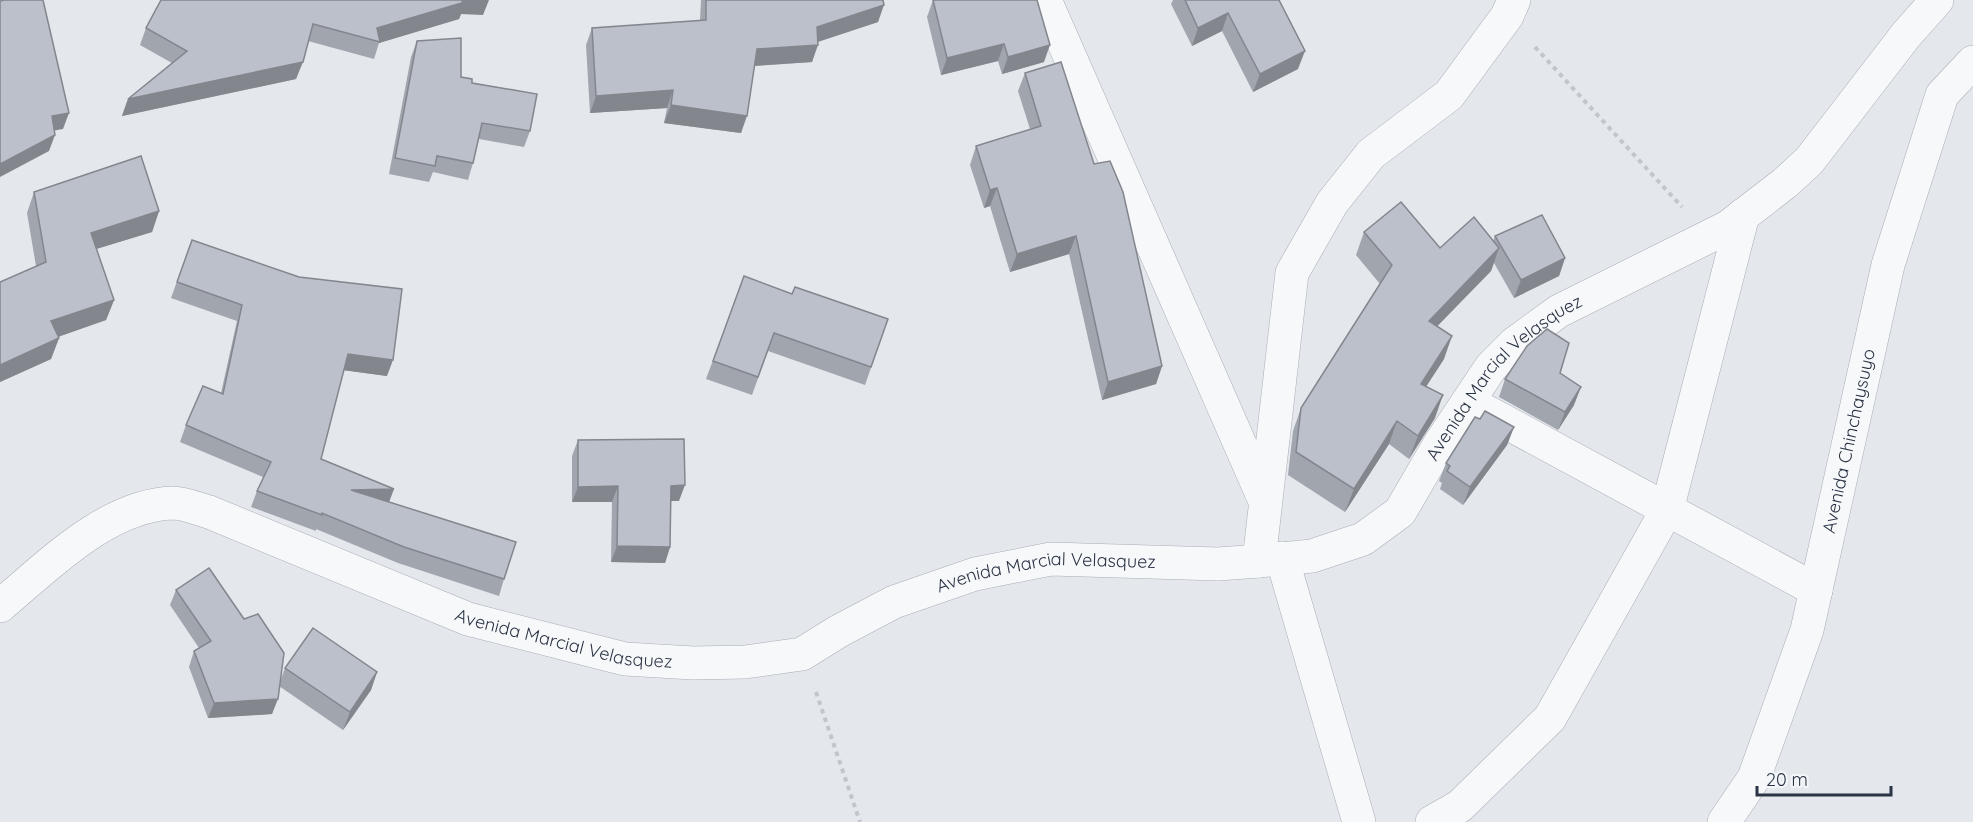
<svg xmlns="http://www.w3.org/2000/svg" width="1973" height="822" font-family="Quicksand,sans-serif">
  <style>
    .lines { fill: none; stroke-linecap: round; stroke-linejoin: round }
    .minor-casing { stroke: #a9aeb7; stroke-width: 34 }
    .path { stroke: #c2c5cb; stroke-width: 4; stroke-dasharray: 4.5 4.5; stroke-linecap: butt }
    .minor { stroke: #f7f8fa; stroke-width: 33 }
    .wall { fill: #a1a5ae }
    .shaded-wall { fill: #83868d }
    .building { fill: #bbc0ca; stroke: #83868d; stroke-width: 1.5 }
    .labels { text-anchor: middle; stroke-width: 4.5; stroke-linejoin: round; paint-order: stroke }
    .street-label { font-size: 18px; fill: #2b3445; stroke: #f4f6f9 }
  </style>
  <rect width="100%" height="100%" fill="#e4e7ec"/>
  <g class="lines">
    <defs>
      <g id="minor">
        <path d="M 1045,0 L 1265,501"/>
        <path d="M 1476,406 L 1816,590"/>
        <path d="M 1282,558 L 1359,822"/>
        <path d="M 1259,561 L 1292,273 L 1332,203 L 1371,154 L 1449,95 L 1507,16 L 1514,0"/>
        <path id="s1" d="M 0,606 C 48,566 107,505 173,503 C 184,503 198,509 209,512 L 468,619 L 625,659 L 693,663 L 745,662 L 802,654 L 839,631 L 894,602 L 975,574 L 1051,559 L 1218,564 L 1259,561 L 1312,556 L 1363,539 L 1400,512 L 1439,445 L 1491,367 L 1515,343 L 1559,311 L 1728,227 L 1785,183 L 1809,161 L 1906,35 L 1937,0"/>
        <path d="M 1432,822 L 1460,806 L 1550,718 L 1667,510 L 1743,215"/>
        <path id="s2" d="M 1724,822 L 1754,778 L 1807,630 L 1888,265 L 1942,95 L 1973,62"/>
      </g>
    </defs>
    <!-- minor casing -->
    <use href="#minor" class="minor-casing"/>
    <!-- path -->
    <g class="path">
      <path d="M 1535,47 L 1682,207"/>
      <path d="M 816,692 L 860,822"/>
    </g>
    <!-- minor -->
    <use href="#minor" class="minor"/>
  </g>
  <!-- wall -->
  <g class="wall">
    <path d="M 161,0 L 483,15 L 461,14 L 459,19 L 379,43 L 374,59 L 308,41 L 296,79 L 122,116 L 128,99 L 172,63 L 140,45 L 146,28 Z"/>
    <path d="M 701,0 L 883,0 L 878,22 L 818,42 L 812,62 L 755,66 L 741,133 L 664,123 L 667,108 L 590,113 L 586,45 L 592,28 L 700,21 Z"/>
    <path d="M 933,0 L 1044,62 L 1002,74 L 998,61 L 941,75 L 927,17 Z"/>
    <path d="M 1173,0 L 1279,0 L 1298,69 L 1253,92 L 1222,31 L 1192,46 L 1171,4 Z"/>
    <path d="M 417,41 L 461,77 L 472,83 L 530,131 L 524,147 L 479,139 L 473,163 L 468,180 L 433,172 L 429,182 L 389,174 L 411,57 Z"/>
    <path d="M 1025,73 L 1094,164 L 1162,366 L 1156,384 L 1102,400 L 1069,254 L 1010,272 L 990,206 L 984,208 L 970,165 L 976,146 L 1030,129 L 1018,91 Z"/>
    <path d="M 34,192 L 159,211 L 152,232 L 96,249 L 114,300 L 106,320 L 58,337 L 59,338 L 51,359 L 0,382 L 0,282 L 36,266 L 27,213 Z"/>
    <path d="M 1364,232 L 1440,248 L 1493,241 L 1495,236 L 1565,258 L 1559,276 L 1514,298 L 1494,263 L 1491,271 L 1437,326 L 1444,359 L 1426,386 L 1435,418 L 1409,459 L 1389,444 L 1345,512 L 1288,475 L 1293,431 L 1301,408 L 1380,284 L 1356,255 Z"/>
    <path d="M 192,240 L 387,376 L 344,370 L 321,459 L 389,502 L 504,579 L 499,596 L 398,563 L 316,529 L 316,531 L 251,507 L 257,491 L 263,477 L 180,442 L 186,425 L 221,393 L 237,321 L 171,298 Z"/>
    <path d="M 744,276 L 792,294 L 888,319 L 865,385 L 768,351 L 752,395 L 706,379 Z"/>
    <path d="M 1560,373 L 1574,405 L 1558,430 L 1499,397 L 1505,379 Z"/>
    <path d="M 1480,419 L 1514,427 L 1507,445 L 1463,505 L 1440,489 L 1442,483 L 1439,481 L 1446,463 Z"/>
    <path d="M 578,440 L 679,501 L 671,501 L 670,547 L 665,563 L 611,562 L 612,502 L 572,502 L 572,456 Z"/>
    <path d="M 176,590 L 280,682 L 285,668 L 377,672 L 371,690 L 343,730 L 279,686 L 272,714 L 208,718 L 189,667 L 194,651 L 199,648 L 170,605 Z"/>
  </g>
  <!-- shaded-wall -->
  <g class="shaded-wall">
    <path d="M 461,0 L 489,0 L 483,15 L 461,14 L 459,19 L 379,43 L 377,28 Z"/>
    <path d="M 884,5 L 878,22 L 811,44 L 817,27 Z"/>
    <path d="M 1228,13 L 1222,31 L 1192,46 L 1198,28 Z"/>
    <path d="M 1004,44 L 998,61 L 941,75 L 947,58 Z"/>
    <path d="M 818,45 L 812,62 L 751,66 L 757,49 Z"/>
    <path d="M 1050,45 L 1044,62 L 1002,74 L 1008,57 Z"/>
    <path d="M 1305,51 L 1298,69 L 1253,92 L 1260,74 Z"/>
    <path d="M 303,62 L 296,79 L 122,116 L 128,99 Z"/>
    <path d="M 673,90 L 667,108 L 590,113 L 596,96 Z"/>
    <path d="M 671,105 L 747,116 L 741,133 L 664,123 Z"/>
    <path d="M 69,113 L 63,129 L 46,132 L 52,116 Z"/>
    <path d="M 55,135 L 49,151 L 0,177 L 0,164 Z"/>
    <path d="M 997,188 L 990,206 L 984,208 L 990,190 Z"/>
    <path d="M 159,211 L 152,232 L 83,253 L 91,233 Z"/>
    <path d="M 1076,236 L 1069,254 L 1010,272 L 1017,254 Z"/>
    <path d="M 1499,248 L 1491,271 L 1420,344 L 1429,321 Z"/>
    <path d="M 1565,258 L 1559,276 L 1514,298 L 1521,280 Z"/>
    <path d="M 114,300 L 106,320 L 43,342 L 51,321 Z"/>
    <path d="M 1452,336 L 1444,359 L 1413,407 L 1421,384 Z"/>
    <path d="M 59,338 L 51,359 L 0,382 L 0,365 Z"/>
    <path d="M 348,354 L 393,360 L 387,376 L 342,370 Z"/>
    <path d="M 1162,366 L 1156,384 L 1102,400 L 1108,382 Z"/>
    <path d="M 1581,387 L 1574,405 L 1558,430 L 1565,412 Z"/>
    <path d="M 1443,395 L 1435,418 L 1409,459 L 1418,436 Z"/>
    <path d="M 1397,421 L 1389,444 L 1345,512 L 1354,489 Z"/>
    <path d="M 1514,427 L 1507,445 L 1463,505 L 1470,487 Z"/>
    <path d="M 685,485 L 679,501 L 666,501 L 671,486 Z"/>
    <path d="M 618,486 L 612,502 L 572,502 L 578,487 Z"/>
    <path d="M 394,489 L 388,505 L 351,490 Z"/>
    <path d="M 617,546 L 670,547 L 665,563 L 611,562 Z"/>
    <path d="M 377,672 L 371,690 L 343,730 L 350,712 Z"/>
    <path d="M 278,699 L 272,714 L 208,718 L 214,703 Z"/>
  </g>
  <!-- building -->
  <g class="building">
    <path d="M 4,0 L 43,0 L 69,113 L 52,116 L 55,135 L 0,164 L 0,1 Z"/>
    <path d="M 161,0 L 462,0 L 462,1 L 465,2 L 377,28 L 380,42 L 313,24 L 303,62 L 128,99 L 187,51 L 146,28 Z"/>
    <path d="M 706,0 L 883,0 L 884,5 L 817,27 L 818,45 L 757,49 L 747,116 L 671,105 L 673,90 L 596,96 L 592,28 L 706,20 Z"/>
    <path d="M 933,0 L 1037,0 L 1050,45 L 1008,57 L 1004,44 L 947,58 Z"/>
    <path d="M 1185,0 L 1279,0 L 1305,51 L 1260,74 L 1228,13 L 1198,28 Z"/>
    <path d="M 461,38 L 461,77 L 472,79 L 472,83 L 537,94 L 530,131 L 482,123 L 473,163 L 437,156 L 435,166 L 395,158 L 417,41 Z"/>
    <path d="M 1061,62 L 1094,164 L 1110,161 L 1123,192 L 1162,366 L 1108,382 L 1076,236 L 1017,254 L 997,188 L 990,190 L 976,146 L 1041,126 L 1025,73 Z"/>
    <path d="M 141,156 L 159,211 L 91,233 L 114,300 L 51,321 L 59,338 L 0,365 L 0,282 L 46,262 L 34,192 Z"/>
    <path d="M 1401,202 L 1440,248 L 1474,217 L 1499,248 L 1429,321 L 1452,336 L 1421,384 L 1443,395 L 1418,436 L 1397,421 L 1354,489 L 1296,452 L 1301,408 L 1392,265 L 1364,232 Z"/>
    <path d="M 1542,215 L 1565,258 L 1521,280 L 1495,236 Z"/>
    <path d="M 192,240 L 299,277 L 402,289 L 393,360 L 348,354 L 321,459 L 394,489 L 351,490 L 516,542 L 504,579 L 404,547 L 322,513 L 322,515 L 257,491 L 271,462 L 186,425 L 203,386 L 223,394 L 242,305 L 177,282 Z"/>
    <path d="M 744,276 L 792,294 L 795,287 L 888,319 L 871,367 L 774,333 L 758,377 L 713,361 Z"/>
    <path d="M 1547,329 L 1569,343 L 1560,373 L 1581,387 L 1565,412 L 1505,379 L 1527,346 Z"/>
    <path d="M 1485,411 L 1514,427 L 1470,487 L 1447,471 L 1450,466 L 1446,463 L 1475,417 L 1480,419 Z"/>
    <path d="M 684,439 L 685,485 L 671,486 L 670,547 L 617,546 L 618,486 L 578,487 L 578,440 Z"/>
    <path d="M 209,568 L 244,619 L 258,614 L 284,653 L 278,699 L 214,703 L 194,651 L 211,641 L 176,590 Z"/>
    <path d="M 313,628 L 377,672 L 350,712 L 285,668 Z"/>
  </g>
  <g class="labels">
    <!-- street labels -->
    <g class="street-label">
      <text dy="6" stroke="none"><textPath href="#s1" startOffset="1665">Avenida Marcial Velasquez</textPath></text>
      <text dy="6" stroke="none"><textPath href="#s2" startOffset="404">Avenida Chinchaysuyo</textPath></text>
      <text dy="6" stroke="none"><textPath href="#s1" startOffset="1125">Avenida Marcial Velasquez</textPath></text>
      <text dy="6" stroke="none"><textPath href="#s1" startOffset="621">Avenida Marcial Velasquez</textPath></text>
    </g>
  </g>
  <!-- scale -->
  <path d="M1757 786v9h134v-9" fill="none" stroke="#2b3445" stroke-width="3"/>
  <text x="1766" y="786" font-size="18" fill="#2b3445" stroke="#f4f6f9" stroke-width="4.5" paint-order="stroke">20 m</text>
</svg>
